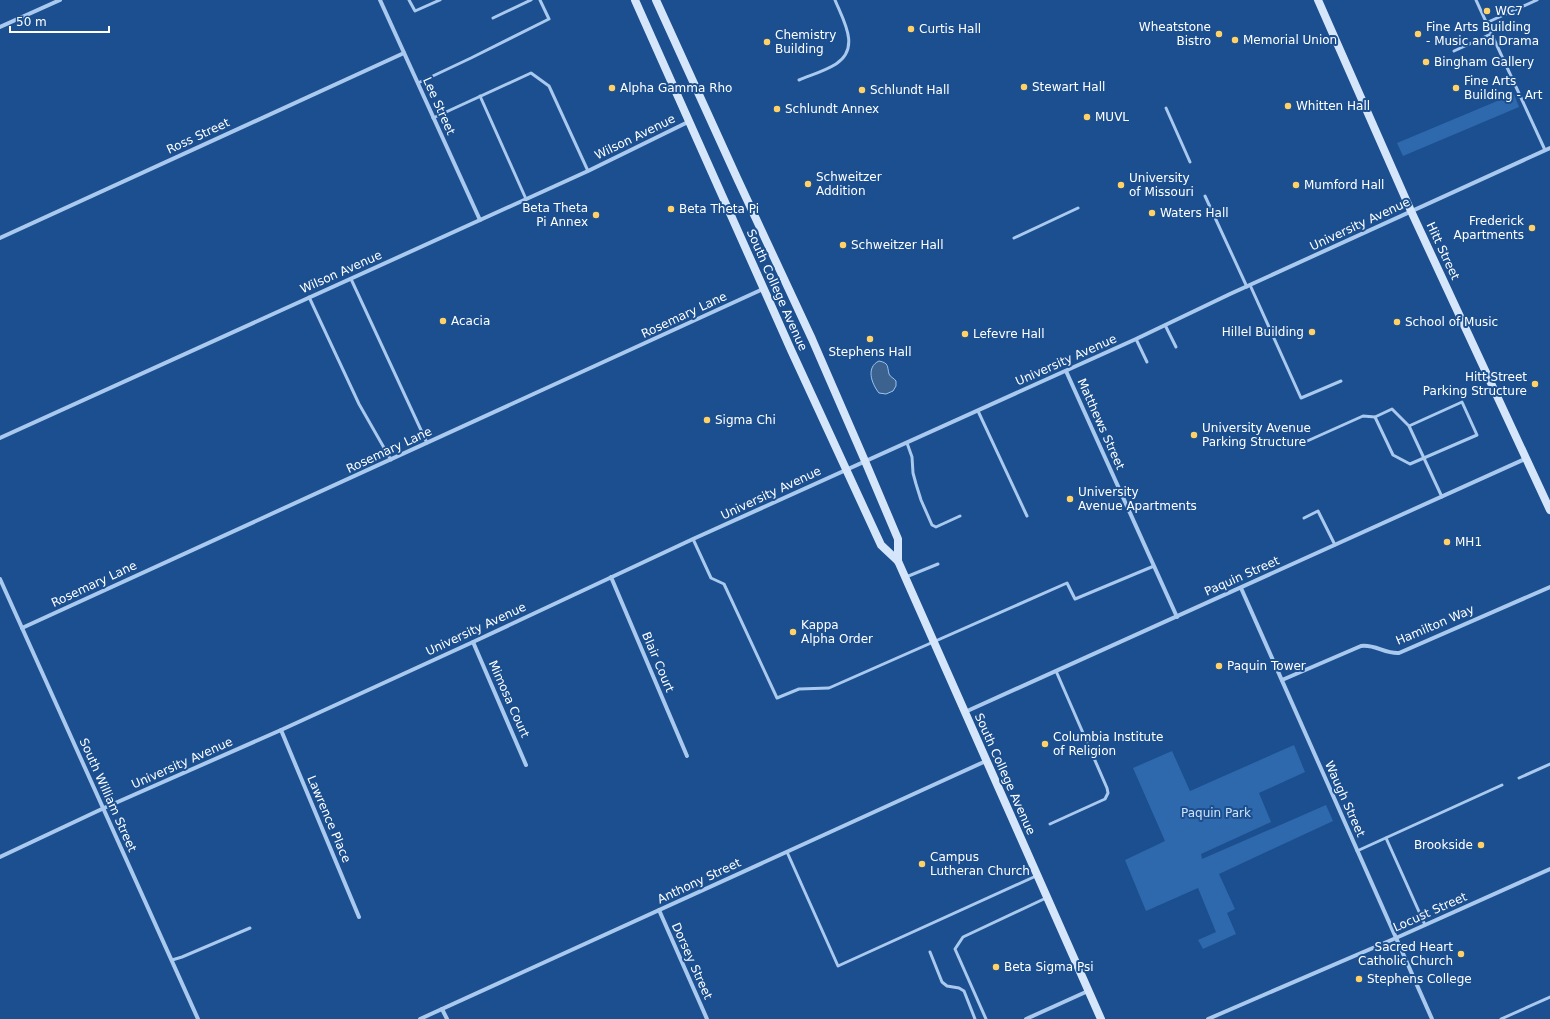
<svg xmlns="http://www.w3.org/2000/svg" width="1550" height="1019" font-family="'DejaVu Sans',sans-serif">
  <style>
    .green { fill: #2e69ad }
    .water { fill: #3c6290; stroke: #9cc4f0 }
    .lines { fill: none; stroke-linecap: round; stroke-linejoin: round }
    .lane { stroke: #a9c9ee; stroke-width: 3 }
    .street { stroke: #a9c9ee; stroke-width: 4 }
    .secondary { stroke: #d6e6fa; stroke-width: 8 }
    .poi-dot { fill: #ffd166; stroke: #1b4f8f; stroke-width: 1.5 }
    .labels { text-anchor: middle; stroke-width: 4; stroke-linejoin: round; paint-order: stroke }
    .poi-label { font-size: 12px; fill: #fff; stroke: #1b4f8f; text-anchor: start }
    .street-label { font-size: 12px; fill: #fff; stroke: #1b4f8f }
    .park-label { font-size: 12px; fill: #cfe3fa; stroke: #1b4f8f }
  </style>
  <rect width="100%" height="100%" fill="#1b4f8f"/>
  <!-- green -->
  <g class="green">
    <path d="M 1514,94 L 1519,107 L 1403,156 L 1397,143 Z"/>
    <path d="M 1294,745 L 1305,772 L 1259,793 L 1271,822 L 1201,854 L 1202,859 L 1326,805 L 1333,821 L 1219,874 L 1235,909 L 1227,913 L 1236,934 L 1203,949 L 1198,940 L 1216,932 L 1198,888 L 1146,911 L 1125,860 L 1165,841 L 1133,768 L 1172,751 L 1190,791 Z"/>
  </g>
  <!-- water -->
  <path class="water" d="M 879,361 C 889,363 887,366 889,374 C 890,377 894,378 896,381 L 896,386 L 893,391 L 886,394 L 879,393 C 871,383 866,367 879,361 Z"/>
  <g class="lines">
    <!-- lane -->
    <g class="lane">
      <path d="M 409,0 L 415,11 L 440,0"/>
      <path d="M 1476,0 L 1545,150"/>
      <path d="M 493,18 L 531,0"/>
      <path d="M 1486,23 L 1537,0"/>
      <path d="M 1454,51 L 1491,34"/>
      <path d="M 799,80 C 811,75 825,71 836,64 C 861,48 843,20 835,0"/>
      <path d="M 418,83 L 471,58 L 549,19 L 540,0"/>
      <path d="M 480,96 L 526,199"/>
      <path d="M 1166,108 L 1190,162"/>
      <path d="M 433,118 L 531,73 L 549,86 L 588,171"/>
      <path d="M 1205,196 L 1247,287"/>
      <path d="M 1014,238 L 1078,208"/>
      <path d="M 351,279 L 427,443"/>
      <path d="M 1250,285 L 1301,398 L 1341,381"/>
      <path d="M 309,297 L 359,404 L 391,460"/>
      <path d="M 1165,325 L 1176,347"/>
      <path d="M 1136,339 L 1147,362"/>
      <path d="M 978,411 L 1027,516"/>
      <path d="M 1409,426 L 1392,409 L 1375,417 L 1393,455 L 1410,464 L 1477,435 L 1462,402 L 1409,426 C 1420,450 1431,473 1442,497"/>
      <path d="M 1305,442 L 1363,416 L 1375,417"/>
      <path d="M 907,443 L 912,457 L 913,473 L 916,484 L 921,500 L 932,525 L 936,527 L 960,516"/>
      <path d="M 1304,518 L 1318,511 L 1335,545"/>
      <path d="M 693,539 L 711,578 L 724,584 L 777,698 L 799,689 L 829,688 L 1067,583 L 1075,599 L 1154,566"/>
      <path d="M 906,577 L 938,564"/>
      <path d="M 1519,778 L 1550,764"/>
      <path d="M 1050,824 L 1105,799 L 1108,793 L 1107,788 L 1056,671"/>
      <path d="M 1386,838 L 1425,925"/>
      <path d="M 1357,851 L 1502,785"/>
      <path d="M 787,852 L 838,966 L 1036,876"/>
      <path d="M 930,952 L 942,982 L 947,986 L 959,988 L 964,991 L 975,1019"/>
      <path d="M 172,960 L 182,957 L 250,928"/>
      <path d="M 986,1019 L 955,949 L 963,937 L 1046,898"/>
      <path d="M 1501,1019 L 1550,997"/>
    </g>
    <!-- street -->
    <g class="street">
      <path d="M 380,0 L 480,220"/>
      <path d="M 0,27 L 60,0"/>
      <path d="M 0,238 L 404,53"/>
      <path d="M 1066,371 L 1177,617"/>
      <path d="M 0,438 L 588,171 L 688,122"/>
      <path d="M 611,577 L 687,756"/>
      <path d="M 0,579 L 198,1019"/>
      <path d="M 1241,588 L 1432,1019"/>
      <path d="M 22,628 L 763,289"/>
      <path d="M 473,642 L 526,765"/>
      <path d="M 1282,680 L 1361,646 C 1375,644 1385,654 1399,653 L 1550,587"/>
      <path d="M 965,712 L 1527,458"/>
      <path d="M 281,730 L 359,917"/>
      <path d="M 0,857 L 104,808 L 281,730 L 473,642 L 693,539 L 1136,339 L 1230,294 L 1550,148"/>
      <path d="M 659,910 L 707,1019"/>
      <path d="M 442,1009 L 447,1019"/>
      <path d="M 420,1019 L 986,761"/>
      <path d="M 1026,1019 L 1088,991"/>
      <path d="M 1208,1019 L 1396,938 L 1550,869"/>
    </g>
    <!-- secondary -->
    <g class="secondary">
      <path d="M 635,0 L 791,350 L 881,545 L 898,561 L 1101,1019"/>
      <path d="M 656,0 L 737,178 L 812,339 L 865,461 L 898,539 L 898,561"/>
      <path d="M 1318,0 L 1411,211 L 1550,510"/>
    </g>
  </g>
  <!-- markers -->
  <g class="poi-dot">
    <circle cx="1487" cy="11" r="4"/>
    <circle cx="911" cy="29" r="4"/>
    <circle cx="1219" cy="34" r="4"/>
    <circle cx="1418" cy="34" r="4"/>
    <circle cx="1235" cy="40" r="4"/>
    <circle cx="767" cy="42" r="4"/>
    <circle cx="1426" cy="62" r="4"/>
    <circle cx="1024" cy="87" r="4"/>
    <circle cx="612" cy="88" r="4"/>
    <circle cx="1456" cy="88" r="4"/>
    <circle cx="862" cy="90" r="4"/>
    <circle cx="1288" cy="106" r="4"/>
    <circle cx="777" cy="109" r="4"/>
    <circle cx="1087" cy="117" r="4"/>
    <circle cx="808" cy="184" r="4"/>
    <circle cx="1121" cy="185" r="4"/>
    <circle cx="1296" cy="185" r="4"/>
    <circle cx="671" cy="209" r="4"/>
    <circle cx="1152" cy="213" r="4"/>
    <circle cx="596" cy="215" r="4"/>
    <circle cx="1532" cy="228" r="4"/>
    <circle cx="843" cy="245" r="4"/>
    <circle cx="443" cy="321" r="4"/>
    <circle cx="1397" cy="322" r="4"/>
    <circle cx="1312" cy="332" r="4"/>
    <circle cx="965" cy="334" r="4"/>
    <circle cx="870" cy="339" r="4"/>
    <circle cx="1535" cy="384" r="4"/>
    <circle cx="707" cy="420" r="4"/>
    <circle cx="1194" cy="435" r="4"/>
    <circle cx="1070" cy="499" r="4"/>
    <circle cx="1447" cy="542" r="4"/>
    <circle cx="793" cy="632" r="4"/>
    <circle cx="1219" cy="666" r="4"/>
    <circle cx="1045" cy="744" r="4"/>
    <circle cx="1481" cy="845" r="4"/>
    <circle cx="922" cy="864" r="4"/>
    <circle cx="1461" cy="954" r="4"/>
    <circle cx="996" cy="967" r="4"/>
    <circle cx="1359" cy="979" r="4"/>
  </g>
  <g class="labels">
    <!-- poi labels -->
    <g class="poi-label">
      <text x="1495" y="15">WC7</text>
      <text x="1211" y="31" text-anchor="end">Wheatstone<tspan x="1211" dy="14">Bistro</tspan></text>
      <text x="1426" y="31">Fine Arts Building<tspan x="1426" dy="14">- Music and Drama</tspan></text>
      <text x="919" y="33">Curtis Hall</text>
      <text x="775" y="39">Chemistry<tspan x="775" dy="14">Building</tspan></text>
      <text x="1243" y="44">Memorial Union</text>
      <text x="1434" y="66">Bingham Gallery</text>
      <text x="1464" y="85">Fine Arts<tspan x="1464" dy="14">Building - Art</tspan></text>
      <text x="1032" y="91">Stewart Hall</text>
      <text x="620" y="92">Alpha Gamma Rho</text>
      <text x="870" y="94">Schlundt Hall</text>
      <text x="1296" y="110">Whitten Hall</text>
      <text x="785" y="113">Schlundt Annex</text>
      <text x="1095" y="121">MUVL</text>
      <text x="816" y="181">Schweitzer<tspan x="816" dy="14">Addition</tspan></text>
      <text x="1129" y="182">University<tspan x="1129" dy="14">of Missouri</tspan></text>
      <text x="1304" y="189">Mumford Hall</text>
      <text x="588" y="212" text-anchor="end">Beta Theta<tspan x="588" dy="14">Pi Annex</tspan></text>
      <text x="679" y="213">Beta Theta Pi</text>
      <text x="1160" y="217">Waters Hall</text>
      <text x="1524" y="225" text-anchor="end">Frederick<tspan x="1524" dy="14">Apartments</tspan></text>
      <text x="851" y="249">Schweitzer Hall</text>
      <text x="451" y="325">Acacia</text>
      <text x="1405" y="326">School of Music</text>
      <text x="1304" y="336" text-anchor="end">Hillel Building</text>
      <text x="973" y="338">Lefevre Hall</text>
      <text x="870" y="356" text-anchor="middle">Stephens Hall</text>
      <text x="1527" y="381" text-anchor="end">Hitt Street<tspan x="1527" dy="14">Parking Structure</tspan></text>
      <text x="715" y="424">Sigma Chi</text>
      <text x="1202" y="432">University Avenue<tspan x="1202" dy="14">Parking Structure</tspan></text>
      <text x="1078" y="496">University<tspan x="1078" dy="14">Avenue Apartments</tspan></text>
      <text x="1455" y="546">MH1</text>
      <text x="801" y="629">Kappa<tspan x="801" dy="14">Alpha Order</tspan></text>
      <text x="1227" y="670">Paquin Tower</text>
      <text x="1053" y="741">Columbia Institute<tspan x="1053" dy="14">of Religion</tspan></text>
      <text x="1473" y="849" text-anchor="end">Brookside</text>
      <text x="930" y="861">Campus<tspan x="930" dy="14">Lutheran Church</tspan></text>
      <text x="1453" y="951" text-anchor="end">Sacred Heart<tspan x="1453" dy="14">Catholic Church</tspan></text>
      <text x="1004" y="971">Beta Sigma Psi</text>
      <text x="1367" y="983">Stephens College</text>
    </g>
    <!-- street labels -->
    <g class="street-label">
      <text transform="translate(439 106) rotate(66)" y="4">Lee Street</text>
      <text transform="translate(198 136) rotate(-25)" y="4">Ross Street</text>
      <text transform="translate(635 137) rotate(-26)" y="4">Wilson Avenue</text>
      <text transform="translate(1360 224) rotate(-25)" y="4">University Avenue</text>
      <text transform="translate(1443 251) rotate(65)" y="4">Hitt Street</text>
      <text transform="translate(341 272) rotate(-24)" y="4">Wilson Avenue</text>
      <text transform="translate(777 290) rotate(66)" y="4">South College Avenue</text>
      <text transform="translate(684 315) rotate(-25)" y="4">Rosemary Lane</text>
      <text transform="translate(1066 360) rotate(-24)" y="4">University Avenue</text>
      <text transform="translate(1101 424) rotate(66)" y="4">Matthews Street</text>
      <text transform="translate(389 450) rotate(-25)" y="4">Rosemary Lane</text>
      <text transform="translate(771 493) rotate(-25)" y="4">University Avenue</text>
      <text transform="translate(1242 576) rotate(-24)" y="4">Paquin Street</text>
      <text transform="translate(94 584) rotate(-25)" y="4">Rosemary Lane</text>
      <text transform="translate(1435 625) rotate(-23)" y="4">Hamilton Way</text>
      <text transform="translate(476 629) rotate(-25)" y="4">University Avenue</text>
      <text transform="translate(658 662) rotate(67)" y="4">Blair Court</text>
      <text transform="translate(509 699) rotate(66)" y="4">Mimosa Court</text>
      <text transform="translate(182 763) rotate(-24)" y="4">University Avenue</text>
      <text transform="translate(1005 774) rotate(66)" y="4">South College Avenue</text>
      <text transform="translate(108 795) rotate(66)" y="4">South William Street</text>
      <text transform="translate(1345 799) rotate(66)" y="4">Waugh Street</text>
      <text transform="translate(329 819) rotate(67)" y="4">Lawrence Place</text>
      <text transform="translate(699 881) rotate(-25)" y="4">Anthony Street</text>
      <text transform="translate(1430 912) rotate(-24)" y="4">Locust Street</text>
      <text transform="translate(692 961) rotate(66)" y="4">Dorsey Street</text>
    </g>
    <!-- park labels -->
    <g class="park-label">
      <text x="1216" y="817">Paquin Park</text>
    </g>
  </g>
  <!-- scale -->
  <path d="M10 26v6h99v-6" fill="none" stroke="#ffffff" stroke-width="2"/>
  <text x="16" y="26" font-size="12" fill="#ffffff" stroke="#1b4f8f" stroke-width="3" paint-order="stroke">50 m</text>
</svg>
